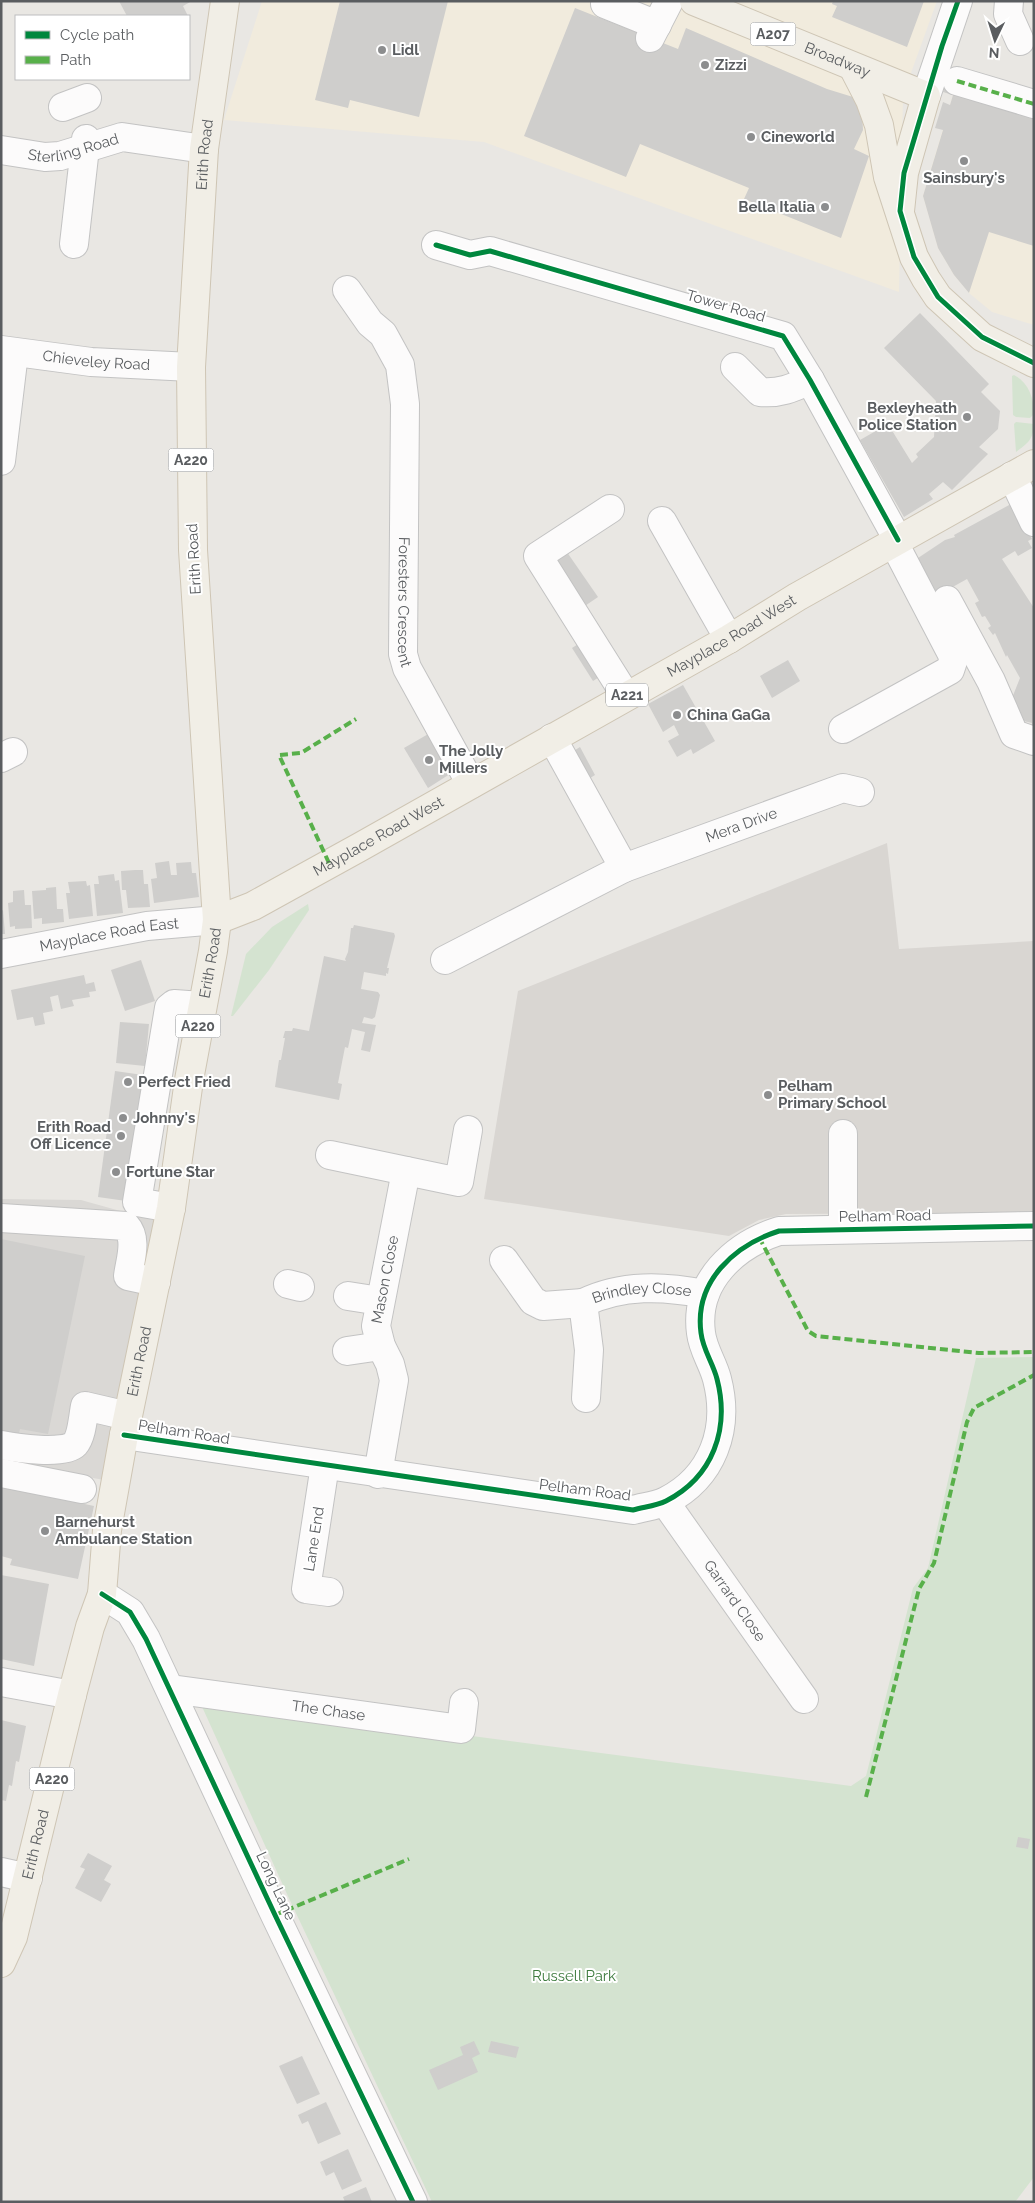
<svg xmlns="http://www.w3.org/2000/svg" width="1035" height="2203" font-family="Raleway,sans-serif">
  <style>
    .commercial { fill: #f1ebdd }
    .industrial { fill: #dad8d5 }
    .education { fill: #d9d6d2 }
    .green { fill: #d4e3d0 }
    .building { fill: #cfcecc }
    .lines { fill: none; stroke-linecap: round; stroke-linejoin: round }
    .minor-casing { stroke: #c3c3c3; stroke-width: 30 }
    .major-casing { stroke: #cec5b4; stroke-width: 30 }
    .minor { stroke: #fcfbfb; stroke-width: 28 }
    .major { stroke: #f1eee6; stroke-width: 28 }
    .quiet { stroke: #58b04a; stroke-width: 4; stroke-dasharray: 8 4; stroke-linecap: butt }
    .cycleway-casing { stroke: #fff; stroke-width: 8 }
    .cycleway { stroke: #00873e; stroke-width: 5 }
    .poi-dot { fill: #8c8d8e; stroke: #fff; stroke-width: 2 }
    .labels { text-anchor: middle; stroke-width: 4; stroke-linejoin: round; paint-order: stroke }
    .shield { fill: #fff; stroke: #8c8e90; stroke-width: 1 }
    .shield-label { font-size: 14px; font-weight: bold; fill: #5a5d60 }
    .poi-label { font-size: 15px; font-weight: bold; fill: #5a5d60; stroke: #fff; text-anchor: start }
    .street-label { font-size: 15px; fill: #5a5d60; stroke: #fff }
    .park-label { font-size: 15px; fill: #3e7b3e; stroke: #fff }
  </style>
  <rect width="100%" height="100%" fill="#e9e7e3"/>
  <!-- commercial -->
  <g class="commercial">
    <path d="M 262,1 L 937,1 L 903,95 L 899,292 L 484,142 L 224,120 Z"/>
    <path d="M 953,95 L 1034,120 L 1034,325 L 992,312 L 969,293 L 954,275 L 938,248 L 923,196 Z"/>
  </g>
  <!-- industrial -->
  <path class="industrial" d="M 1,1199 L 81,1200 L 156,1221 L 104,1480 L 1,1461 Z"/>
  <!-- education -->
  <path class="education" d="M 887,843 L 899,949 L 1034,941 L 1034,1213 L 786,1214 L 759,1220 L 729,1236 L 484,1199 L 518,991 Z"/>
  <!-- green -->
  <g class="green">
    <path d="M 1014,375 C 1028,382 1034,398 1034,414 L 1030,418 L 1016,417 L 1013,415 L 1012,376 Z"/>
    <path d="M 1016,422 L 1034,424 C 1034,439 1027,444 1016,452 L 1014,424 Z"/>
    <path d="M 308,904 L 309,910 L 269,970 L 233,1016 L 231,1016 L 246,954 L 272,927 Z"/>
    <path d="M 1034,1357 L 1034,2177 L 1015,2202 L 432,2202 L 287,1894 L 199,1700 L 851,1786 L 866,1776 L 913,1588 L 928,1568 L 976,1358 Z"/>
  </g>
  <!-- building -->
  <g class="building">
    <path d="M 119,1 L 192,1 L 183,6 L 188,16 L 127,16 Z"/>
    <path d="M 340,1 L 448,1 L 419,117 L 350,100 L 348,108 L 315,100 Z"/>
    <path d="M 833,1 L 924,1 L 907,47 L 832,17 L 837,6 L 832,4 Z"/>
    <path d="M 575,8 L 678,49 L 686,28 L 827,89 L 853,97 L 862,111 L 863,130 L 854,149 L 869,156 L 841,238 L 744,199 L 749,188 L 640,144 L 626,177 L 524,136 Z"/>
    <path d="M 949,71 L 1034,97 L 1034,246 L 989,232 L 969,293 L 954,275 L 938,248 L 923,196 L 943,130 L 935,128 L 943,102 L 950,105 L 953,95 L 943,92 Z"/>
    <path d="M 920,313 L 989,384 L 981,392 L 1000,411 L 998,429 L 979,447 L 988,454 L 952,490 L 943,482 L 929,494 L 933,499 L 904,517 L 860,440 L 888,424 L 912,463 L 918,457 L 916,454 L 934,437 L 936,401 L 884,348 Z"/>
    <path d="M 1011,504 L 1032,539 L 1028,541 L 1032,548 L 1018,556 L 1015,551 L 1002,559 L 1034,608 L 1034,733 L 1030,731 L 1032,723 L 1015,719 L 1010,703 L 1020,678 L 1007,655 L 1006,657 L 995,633 L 993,635 L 988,628 L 991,626 L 985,616 L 982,617 L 975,603 L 979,601 L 967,579 L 940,594 L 931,596 L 912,562 L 945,540 L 955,537 L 954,535 Z"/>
    <path d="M 562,545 L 598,597 L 579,610 L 543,558 Z"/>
    <path d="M 583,641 L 604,674 L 593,681 L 572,648 Z"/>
    <path d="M 788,660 L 800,681 L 772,698 L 760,676 Z"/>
    <path d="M 683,685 L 715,741 L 693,754 L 691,749 L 677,757 L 668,741 L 679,735 L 674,725 L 663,732 L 648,704 Z"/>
    <path d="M 430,733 L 453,772 L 428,788 L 404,748 Z"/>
    <path d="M 580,747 L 595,775 L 587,780 L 572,752 Z"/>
    <path d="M 169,861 L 171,875 L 177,875 L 176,863 L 191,862 L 192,873 L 196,873 L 199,897 L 154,903 L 151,879 L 157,878 L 155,863 Z"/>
    <path d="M 135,870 L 143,870 L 144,884 L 148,884 L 150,907 L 128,908 L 126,890 L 122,890 L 121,871 Z"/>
    <path d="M 114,874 L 115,881 L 119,880 L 123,913 L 97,916 L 94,884 L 99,884 L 98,876 Z"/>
    <path d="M 86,881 L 87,886 L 90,885 L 93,916 L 69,919 L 66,893 L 70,893 L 68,882 Z"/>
    <path d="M 56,887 L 57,909 L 63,909 L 64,922 L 42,924 L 42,918 L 34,919 L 32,891 L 46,890 L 46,888 Z"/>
    <path d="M 24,890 L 25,905 L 31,905 L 32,928 L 15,929 L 15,926 L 10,927 L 8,903 L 13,902 L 13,891 Z"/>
    <path d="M 3,910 L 5,934 L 1,934 L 1,911 Z"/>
    <path d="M 354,925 L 394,933 L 395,936 L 387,968 L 389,968 L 388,974 L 386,973 L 386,976 L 364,972 L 361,989 L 378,992 L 380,995 L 375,1017 L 372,1019 L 364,1017 L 362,1023 L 376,1025 L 370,1052 L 361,1050 L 365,1032 L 352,1029 L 348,1048 L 345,1047 L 338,1083 L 342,1084 L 339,1100 L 275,1087 L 279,1060 L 281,1060 L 285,1038 L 283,1038 L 285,1031 L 292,1031 L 293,1028 L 309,1031 L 324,956 L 346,961 L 345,959 L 348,952 L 351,928 L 353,928 Z"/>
    <path d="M 141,960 L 155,1001 L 125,1011 L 111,970 Z"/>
    <path d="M 84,975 L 86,984 L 94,982 L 96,991 L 89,992 L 90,997 L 72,1000 L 74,1006 L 61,1009 L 58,995 L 50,997 L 53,1011 L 43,1013 L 45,1024 L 35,1026 L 33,1017 L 17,1020 L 11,990 Z"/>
    <path d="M 120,1022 L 149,1024 L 145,1066 L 116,1063 Z"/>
    <path d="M 115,1071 L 143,1075 L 126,1201 L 98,1197 Z"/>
    <path d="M 1,1239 L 85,1256 L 48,1434 L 20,1429 L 16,1445 L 1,1442 Z"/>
    <path d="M 1,1486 L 94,1506 L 78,1579 L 10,1565 L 12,1559 L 1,1556 Z"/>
    <path d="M 1,1575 L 49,1584 L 34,1666 L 1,1659 Z"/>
    <path d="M 1,1720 L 26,1726 L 19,1762 L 16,1761 L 12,1786 L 9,1785 L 6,1801 L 1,1800 Z"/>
    <path d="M 1018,1837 L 1030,1839 L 1028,1849 L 1016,1847 Z"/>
    <path d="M 88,1853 L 112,1866 L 104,1880 L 111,1884 L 101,1902 L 75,1888 L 85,1869 L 80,1867 Z"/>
    <path d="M 474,2041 L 480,2054 L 472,2058 L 478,2072 L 438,2090 L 429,2070 L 463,2055 L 460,2047 Z"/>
    <path d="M 491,2041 L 519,2047 L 516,2058 L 488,2052 Z"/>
    <path d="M 302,2056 L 320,2094 L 297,2104 L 279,2066 Z"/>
    <path d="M 326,2102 L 341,2134 L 318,2144 L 308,2121 L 302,2124 L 298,2115 Z"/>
    <path d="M 348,2149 L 362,2181 L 342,2190 L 334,2172 L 326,2176 L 320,2162 Z"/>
    <path d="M 366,2187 L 372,2202 L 345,2202 L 343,2197 Z"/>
  </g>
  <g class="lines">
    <defs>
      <g id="minor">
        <path d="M 1009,1 L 1008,14 L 1020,41"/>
        <path d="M 605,4 L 657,25"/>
        <path d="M 650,38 L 669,1"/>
        <path d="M 957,81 L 1034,104"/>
        <path d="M 926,96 L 958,1"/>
        <path d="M 63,107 L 87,98"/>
        <path id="s1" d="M 1,150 L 45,157 L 60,156 L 122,137 L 204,149"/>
        <path d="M 74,244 L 86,139"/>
        <path d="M 436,245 L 470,255 L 490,251 L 783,336 L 810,380 L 898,540"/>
        <path id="s2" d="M 347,290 L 370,323 L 383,334 L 400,365 L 405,404 L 403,654 L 407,668 L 471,784"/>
        <path id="s3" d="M 1,350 L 91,362 L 191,367"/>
        <path d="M 735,367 L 760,392 C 779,394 793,388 810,380"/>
        <path d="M 1,461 L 14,353"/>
        <path d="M 1012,476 L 1034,522"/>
        <path d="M 610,509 L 538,556 L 626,696"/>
        <path d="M 662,521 L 729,639"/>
        <path d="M 947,600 L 991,681 L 1014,734 L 1034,741"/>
        <path d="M 843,729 L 950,670 L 954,658 L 894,543"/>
        <path d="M 1,758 L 13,752"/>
        <path id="s4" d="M 624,868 L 843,788 L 860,792"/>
        <path id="s5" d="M 1,954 L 147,926 L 217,920"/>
        <path d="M 445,960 L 624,868 L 552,738"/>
        <path d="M 843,1134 L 843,1229"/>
        <path d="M 330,1155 L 459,1182 L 468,1130"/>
        <path d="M 171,1208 L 137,1202 L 169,1008 L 174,1004 L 202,1006"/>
        <path d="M 1,1218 L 126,1226 C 138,1239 130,1260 128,1276 L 156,1282"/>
        <path d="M 504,1260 L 533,1301 L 543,1306 L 583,1303"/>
        <path d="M 288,1284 L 300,1287"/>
        <path d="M 348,1296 L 380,1301"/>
        <path d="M 347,1351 L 381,1346"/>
        <path id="s6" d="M 586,1398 L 589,1350 L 583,1303 C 622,1284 664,1286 705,1294"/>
        <path d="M 124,1435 L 633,1510 C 643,1507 656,1506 666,1501 C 713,1477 730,1429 717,1379 C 713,1363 703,1350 701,1333 C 694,1281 735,1245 779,1231 L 1034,1226"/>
        <path d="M 1,1445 C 15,1448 65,1455 75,1444 C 82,1436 83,1416 85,1406 L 128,1416"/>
        <path d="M 325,1465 L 306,1589 L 329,1592"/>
        <path d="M 1,1473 L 82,1489"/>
        <path id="s7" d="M 378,1474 L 394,1380 L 390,1364 L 381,1346 L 376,1326 L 406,1171"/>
        <path id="s8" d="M 665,1502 L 804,1699"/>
        <path d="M 102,1594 L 130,1612 L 146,1639 L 275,1915 L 413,2202"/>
        <path d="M 1,1682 L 72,1695"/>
        <path id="s9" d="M 171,1689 L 461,1729 L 464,1703"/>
        <path d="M 1,1872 L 28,1878"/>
      </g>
      <g id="major">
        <path id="s10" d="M 694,1 L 926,96 L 904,173 L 900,211"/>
        <path d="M 853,67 L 870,100 L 879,125 L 888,177 L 914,257 L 926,279 L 938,297 L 982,337 L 1034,363"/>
        <path id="s11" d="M 217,920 L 253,906 L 360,847 L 729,639 L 797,597 L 1034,464"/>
        <path id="s12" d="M 1,1963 L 13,1937 L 72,1695 L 90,1627 L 102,1594 L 107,1530 L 124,1435 L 171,1208 L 189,1080 L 213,951 L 217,920 L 193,550 L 191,367 L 204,149 L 225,1"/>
      </g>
    </defs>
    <!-- minor casing -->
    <use href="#minor" class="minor-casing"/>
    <!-- major casing -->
    <use href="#major" class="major-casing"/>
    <!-- minor -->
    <use href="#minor" class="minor"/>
    <!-- major -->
    <use href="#major" class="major"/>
    <!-- quiet -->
    <g class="quiet">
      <path d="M 957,81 L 1034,104"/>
      <path d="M 329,863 L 279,755 L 301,753 L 356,719"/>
      <path d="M 759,1237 L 808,1331 L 816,1336 L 979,1353 L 1034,1352"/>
      <path d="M 866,1797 L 919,1589 L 934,1563 L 967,1422 L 974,1408 L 1034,1375"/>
      <path d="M 275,1915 L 409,1859"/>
    </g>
    <defs>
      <g id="cycleway">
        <path d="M 958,1 L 942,46 L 904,173 L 900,211 L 914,257 L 938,297 L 982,337 L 1034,363"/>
        <path d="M 436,245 L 470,255 L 490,251 L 783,336 L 810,380 L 898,540"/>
        <path d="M 124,1435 L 633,1510 C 643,1507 656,1506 666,1501 C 713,1477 730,1429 717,1379 C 713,1363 703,1350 701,1333 C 694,1281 735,1245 779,1231 L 1034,1226"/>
        <path d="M 102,1594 L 130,1612 L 146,1639 L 275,1915 L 413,2202"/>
      </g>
    </defs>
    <!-- cycleway casing -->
    <use href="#cycleway" class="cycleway-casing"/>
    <!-- cycleway -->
    <use href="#cycleway" class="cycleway"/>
  </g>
  <!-- markers -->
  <g class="poi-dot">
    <circle cx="382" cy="50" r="5"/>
    <circle cx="705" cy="65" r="5"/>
    <circle cx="751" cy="137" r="5"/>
    <circle cx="964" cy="161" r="5"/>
    <circle cx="825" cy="207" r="5"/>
    <circle cx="967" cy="417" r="5"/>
    <circle cx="677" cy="715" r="5"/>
    <circle cx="429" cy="760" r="5"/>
    <circle cx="128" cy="1082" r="5"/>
    <circle cx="768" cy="1095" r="5"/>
    <circle cx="123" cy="1118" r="5"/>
    <circle cx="121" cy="1136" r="5"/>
    <circle cx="116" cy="1172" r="5"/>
    <circle cx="45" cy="1531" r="5"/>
  </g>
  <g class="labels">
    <!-- shield labels -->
    <g class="shield">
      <rect x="750.5" y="22.5" width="45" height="23" rx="4"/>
      <rect x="168.5" y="448.5" width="45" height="23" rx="4"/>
      <rect x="606" y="683.5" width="42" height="23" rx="4"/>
      <rect x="175.5" y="1014.5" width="45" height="23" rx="4"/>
      <rect x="29.5" y="1767.5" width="45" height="23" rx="4"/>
    </g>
    <g class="shield-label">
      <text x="773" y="39">A207</text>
      <text x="191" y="465">A220</text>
      <text x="627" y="700">A221</text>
      <text x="198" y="1031">A220</text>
      <text x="52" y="1784">A220</text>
    </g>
    <!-- poi labels -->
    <g class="poi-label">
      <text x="392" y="55">Lidl</text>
      <text x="715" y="70">Zizzi</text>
      <text x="761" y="142">Cineworld</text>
      <text x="964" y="183" text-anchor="middle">Sainsbury's</text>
      <text x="815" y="212" text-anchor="end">Bella Italia</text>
      <text x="957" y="413" text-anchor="end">Bexleyheath<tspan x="957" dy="17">Police Station</tspan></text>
      <text x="687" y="720">China GaGa</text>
      <text x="439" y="756">The Jolly<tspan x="439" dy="17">Millers</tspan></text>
      <text x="138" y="1087">Perfect Fried</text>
      <text x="778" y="1091">Pelham<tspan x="778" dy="17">Primary School</tspan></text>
      <text x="133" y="1123">Johnny's</text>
      <text x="111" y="1132" text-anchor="end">Erith Road<tspan x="111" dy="17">Off Licence</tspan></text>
      <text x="126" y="1177">Fortune Star</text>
      <text x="55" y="1527">Barnehurst<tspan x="55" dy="17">Ambulance Station</tspan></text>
    </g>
    <!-- street labels -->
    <g class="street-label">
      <text dy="5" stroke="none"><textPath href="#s10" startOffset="155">Broadway</textPath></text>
      <text dy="5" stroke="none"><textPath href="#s1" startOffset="74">Sterling Road</textPath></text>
      <text dy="5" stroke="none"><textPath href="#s12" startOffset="1834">Erith Road</textPath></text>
      <text transform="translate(726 306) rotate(16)" y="5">Tower Road</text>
      <text dy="5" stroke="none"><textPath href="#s3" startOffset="96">Chieveley Road</textPath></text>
      <text transform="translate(194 559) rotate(-93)" y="5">Erith Road</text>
      <text dy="5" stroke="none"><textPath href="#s2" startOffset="330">Foresters Crescent</textPath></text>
      <text dy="5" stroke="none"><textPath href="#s11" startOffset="588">Mayplace Road West</textPath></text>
      <text dy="5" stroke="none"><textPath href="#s4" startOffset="125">Mera Drive</textPath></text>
      <text dy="5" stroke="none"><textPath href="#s11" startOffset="182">Mayplace Road West</textPath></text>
      <text dy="5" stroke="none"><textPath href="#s5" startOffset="110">Mayplace Road East</textPath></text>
      <text dy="5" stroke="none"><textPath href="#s12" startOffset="1024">Erith Road</textPath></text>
      <text transform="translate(885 1216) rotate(-1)" y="5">Pelham Road</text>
      <text dy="5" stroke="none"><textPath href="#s7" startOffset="200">Mason Close</textPath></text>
      <text dy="5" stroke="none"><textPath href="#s6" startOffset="156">Brindley Close</textPath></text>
      <text dy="5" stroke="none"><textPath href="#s12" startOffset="619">Erith Road</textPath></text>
      <text transform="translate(184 1432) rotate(9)" y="5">Pelham Road</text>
      <text transform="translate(585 1490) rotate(7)" y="5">Pelham Road</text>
      <text transform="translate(314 1539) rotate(-81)" y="5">Lane End</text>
      <text dy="5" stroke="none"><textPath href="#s8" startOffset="121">Garrard Close</textPath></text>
      <text dy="5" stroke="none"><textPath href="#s9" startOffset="159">The Chase</textPath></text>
      <text dy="5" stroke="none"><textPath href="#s12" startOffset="124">Erith Road</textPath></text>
      <text transform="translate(276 1886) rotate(65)" y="5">Long Lane</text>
    </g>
    <!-- park labels -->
    <g class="park-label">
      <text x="574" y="1981">Russell Park</text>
    </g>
  </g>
  <!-- border -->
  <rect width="1035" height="2203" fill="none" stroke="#5a5d60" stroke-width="5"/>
  <!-- legend -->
  <rect x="15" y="15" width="175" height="65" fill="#ffffff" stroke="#bdbebf"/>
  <rect x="25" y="31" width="25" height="8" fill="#00873e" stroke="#bdbebf"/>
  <text x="60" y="40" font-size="15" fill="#5a5d60">Cycle path</text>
  <rect x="25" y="56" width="25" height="8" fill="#58b04a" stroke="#bdbebf"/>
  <text x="60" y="65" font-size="15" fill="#5a5d60">Path</text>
  <!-- north arrow -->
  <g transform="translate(995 40) rotate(184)" stroke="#ffffff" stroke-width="4" paint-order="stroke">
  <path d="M0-4L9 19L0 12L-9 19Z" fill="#5a5d60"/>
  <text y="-8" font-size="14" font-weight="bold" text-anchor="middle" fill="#5a5d60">N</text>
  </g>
</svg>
